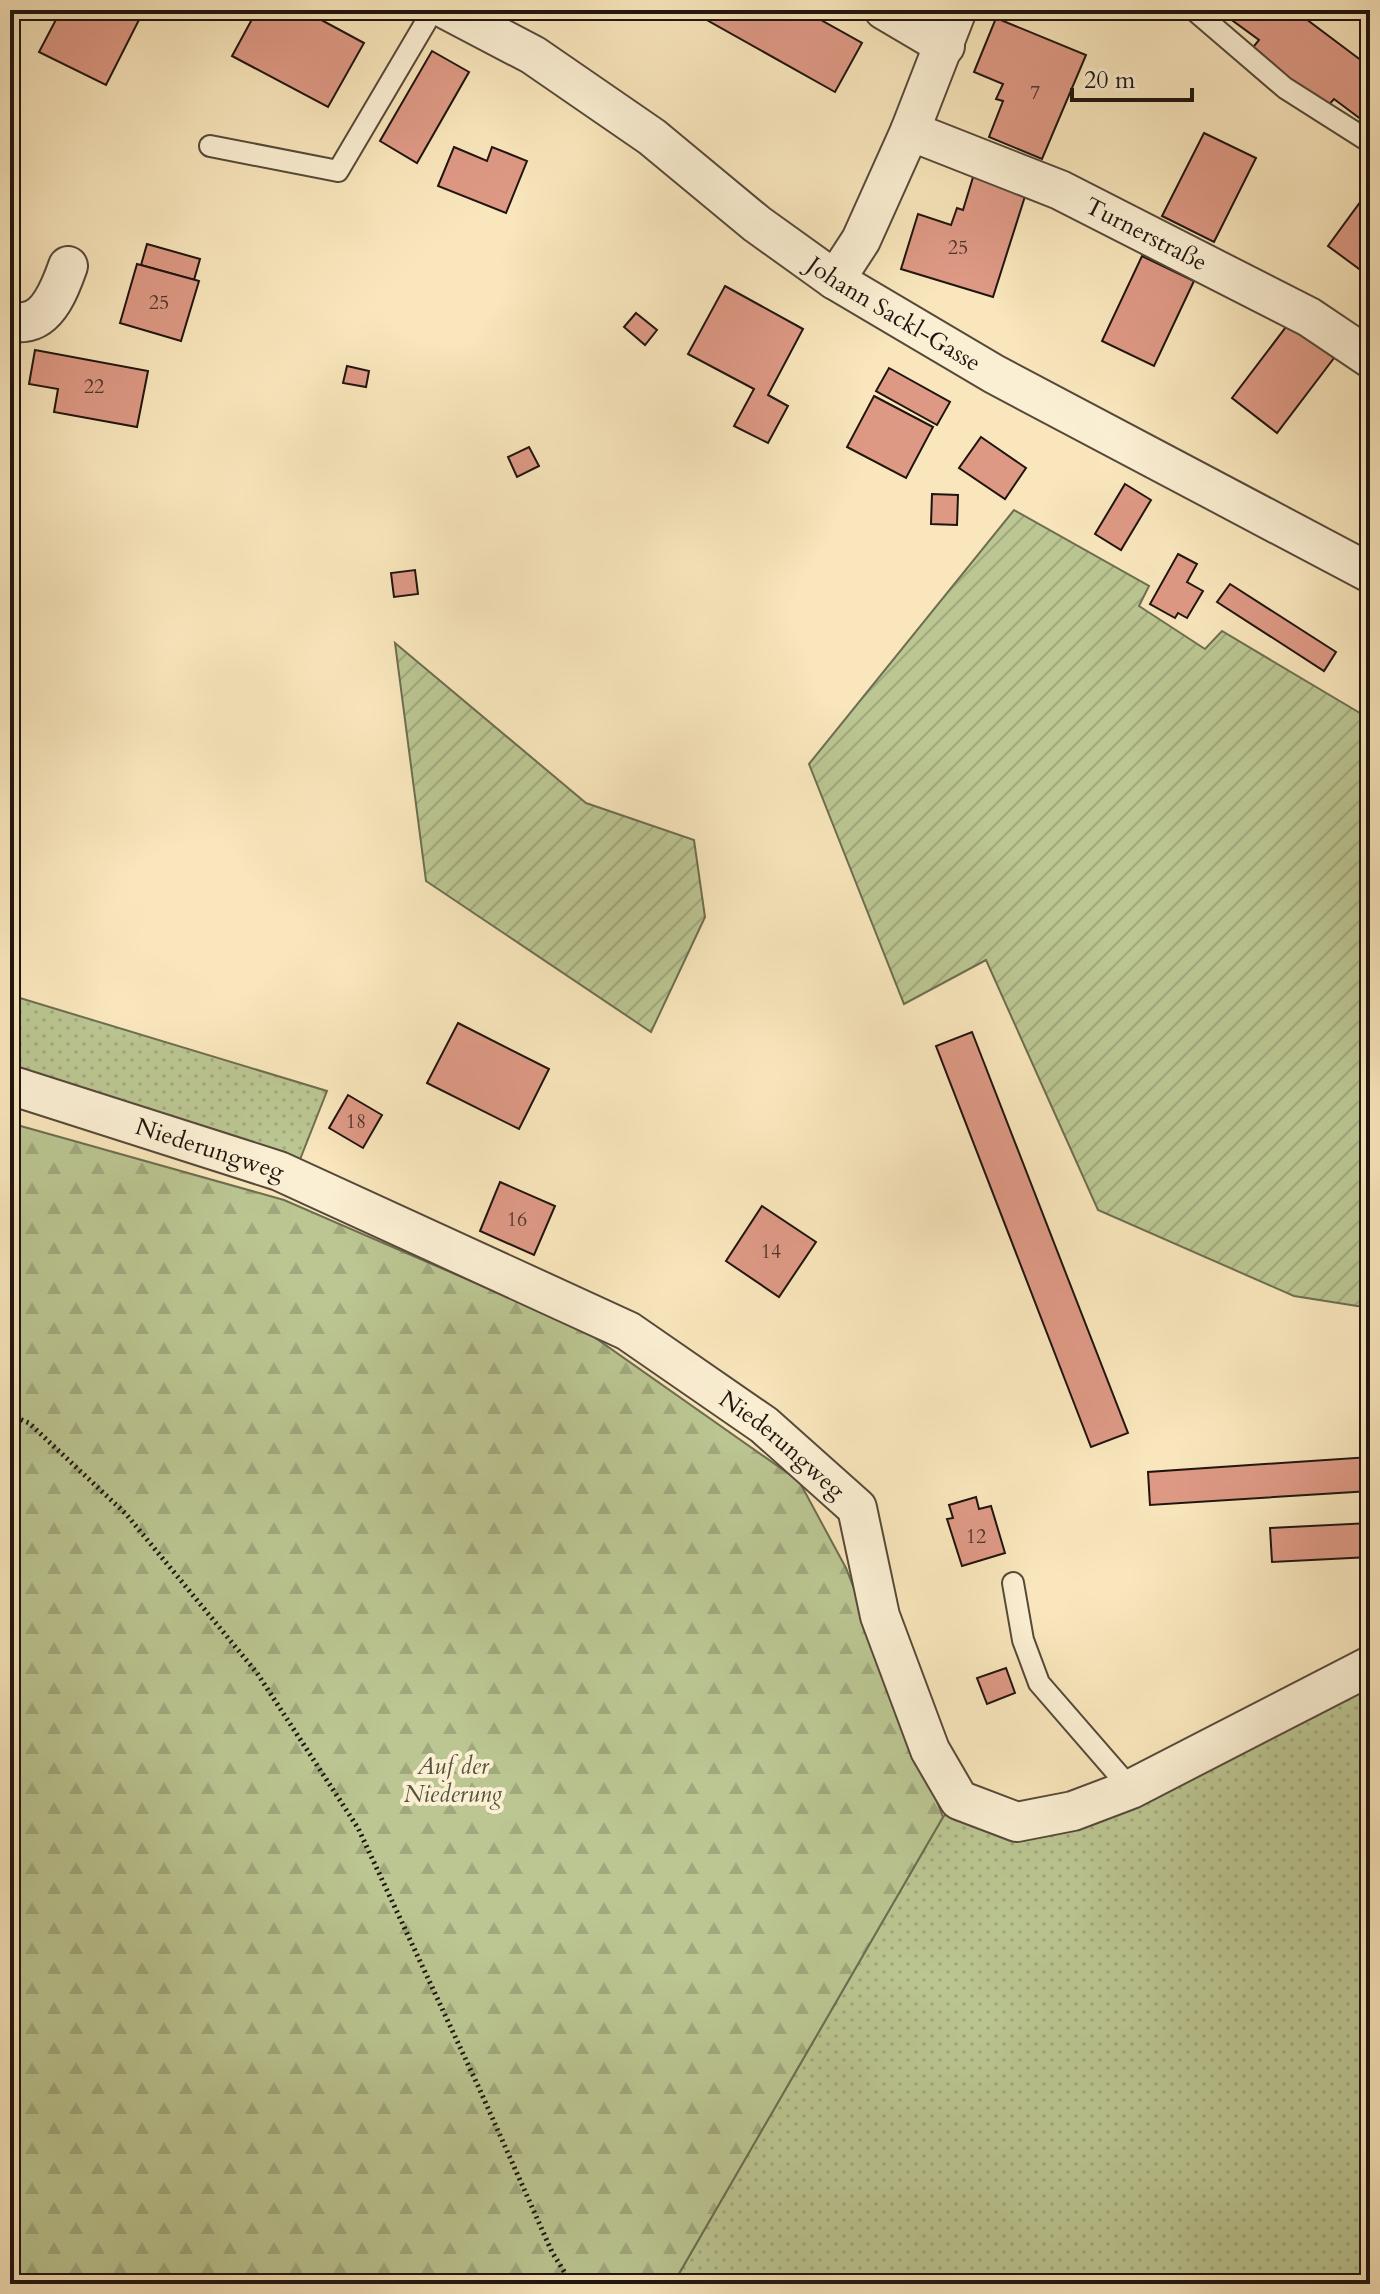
<svg xmlns="http://www.w3.org/2000/svg" width="1380" height="2294" font-family="Cardo,serif">
  <style>
    .grass { fill: url(#grass-dots); stroke: #6d6e50; stroke-width: 2 }
    .forest { fill: url(#forest-firs); stroke: #6d6e50; stroke-width: 2 }
    .garden { fill: url(#garden-furrows); stroke: #6d6e50; stroke-width: 2 }
    .building { fill: #de9985; stroke: #1f150f; stroke-width: 2 }
    .lines { fill: none; stroke-linecap: round; stroke-linejoin: round }
    .lane-casing { stroke: #56493a; stroke-width: 24 }
    .street-casing { stroke: #56493a; stroke-width: 42 }
    .path { stroke: #1f150f; stroke-width: 5; stroke-dasharray: 2 4; stroke-linecap: butt }
    .lane { stroke: #fbefd3; stroke-width: 20 }
    .street { stroke: #fbefd3; stroke-width: 38 }
    .labels { text-anchor: middle; stroke-width: 8; stroke-linejoin: round; paint-order: stroke }
    .number-label { font-size: 20px; fill: #4f362c }
    .street-label { font-size: 24px; fill: #1f150f; stroke: #fbefd3 }
    .park-label { font-size: 24px; font-style: italic; fill: #56533d; stroke: #fbefd3 }
  </style>
  <defs>
    <pattern id="grass-dots" width="8" height="8" patternUnits="userSpaceOnUse" patternTransform="scale(2)"><rect width="8" height="8" fill="#bbc692"/><path d="M2 2h.1M6 6h.1" fill="none" stroke="#a0a97d" stroke-width="1.8" stroke-linecap="round"/></pattern>
    <pattern id="forest-firs" width="22" height="20" patternUnits="userSpaceOnUse" patternTransform="scale(2)"><rect width="22" height="20" fill="#bbc692"/><path d="M5 1l3.5 6h-7zM16 11l3.5 6h-7z" fill="#a0a97d"/></pattern>
    <pattern id="garden-furrows" width="10" height="10" patternUnits="userSpaceOnUse" patternTransform="scale(2)"><rect width="10" height="10" fill="#bbc692"/><path d="M-1 1l2-2M0 10L10 0M9 11l2-2" fill="none" stroke="#a0a97d"/></pattern>
  </defs>
  <rect width="100%" height="100%" fill="#f9e6bc"/>
  <filter id="stains"><feTurbulence type="fractalNoise" baseFrequency=".0025" numOctaves="4"/><feColorMatrix values="0 0 0 0 .2 0 0 0 0 .09 0 0 0 0 .02 0 0 0 .5 -.17"/></filter>
  <radialGradient id="worn" r=".72"><stop offset=".6" stop-color="#630" stop-opacity="0"/><stop offset="1" stop-color="#630" stop-opacity=".3"/></radialGradient>
  <!-- grass -->
  <g class="grass">
    <path d="M 10,995 L 327,1091 L 299,1162 L 165,1121 L 10,1066 Z"/>
    <path d="M 1370,1683 L 1370,2284 L 673,2284 L 943,1817 L 959,1800 L 1017,1822 Z"/>
  </g>
  <!-- forest -->
  <path class="forest" d="M 10,1123 L 284,1200 L 584,1330 L 799,1481 L 846,1568 L 943,1817 L 673,2284 L 10,2284 Z"/>
  <!-- garden -->
  <g class="garden">
    <path d="M 1014,510 L 1149,586 L 1139,606 L 1205,649 L 1222,631 L 1370,719 L 1370,1308 L 1294,1296 L 1098,1210 L 986,960 L 904,1004 L 809,764 Z"/>
    <path d="M 395,643 L 586,803 L 694,840 L 705,917 L 651,1032 L 426,881 Z"/>
  </g>
  <!-- building -->
  <g class="building">
    <path d="M 61,10 L 144,10 L 106,85 L 39,52 Z"/>
    <path d="M 257,10 L 303,10 L 364,43 L 328,107 L 232,56 Z"/>
    <path d="M 689,10 L 803,10 L 862,43 L 835,92 Z"/>
    <path d="M 1218,10 L 1294,10 L 1370,67 L 1370,126 L 1334,99 L 1326,108 L 1250,51 L 1259,40 Z"/>
    <path d="M 996,18 L 1086,55 L 1042,159 L 989,137 L 1003,101 L 996,99 L 1003,84 L 974,72 Z"/>
    <path d="M 432,51 L 469,72 L 417,163 L 380,141 Z"/>
    <path d="M 1204,133 L 1256,158 L 1214,242 L 1162,216 Z"/>
    <path d="M 454,147 L 487,161 L 492,147 L 527,161 L 506,213 L 438,186 Z"/>
    <path d="M 974,174 L 1027,190 L 993,297 L 901,269 L 918,214 L 951,225 L 957,208 L 963,210 Z"/>
    <path d="M 1361,201 L 1370,208 L 1370,277 L 1328,246 Z"/>
    <path d="M 147,244 L 200,259 L 194,280 L 141,265 Z"/>
    <path d="M 1142,256 L 1194,281 L 1154,366 L 1102,341 Z"/>
    <path d="M 137,264 L 199,281 L 181,341 L 120,323 Z"/>
    <path d="M 725,286 L 803,329 L 768,395 L 788,406 L 768,443 L 734,426 L 754,389 L 688,354 Z"/>
    <path d="M 636,313 L 657,330 L 645,345 L 624,327 Z"/>
    <path d="M 1289,323 L 1334,358 L 1277,433 L 1232,398 Z"/>
    <path d="M 10,344 L 19,345 L 10,402 Z"/>
    <path d="M 35,350 L 148,371 L 137,427 L 54,412 L 58,389 L 29,384 Z"/>
    <path d="M 347,366 L 369,371 L 366,387 L 343,383 Z"/>
    <path d="M 889,368 L 950,402 L 937,425 L 876,391 Z"/>
    <path d="M 874,396 L 933,427 L 906,478 L 847,447 Z"/>
    <path d="M 981,437 L 1026,468 L 1005,499 L 959,468 Z"/>
    <path d="M 529,447 L 539,466 L 517,477 L 508,457 Z"/>
    <path d="M 1125,484 L 1151,500 L 1121,550 L 1095,534 Z"/>
    <path d="M 932,494 L 958,495 L 957,525 L 931,524 Z"/>
    <path d="M 1178,554 L 1197,564 L 1187,582 L 1203,591 L 1187,618 L 1178,613 L 1175,618 L 1150,604 Z"/>
    <path d="M 415,570 L 418,594 L 394,597 L 391,573 Z"/>
    <path d="M 1230,584 L 1336,652 L 1324,671 L 1217,602 Z"/>
    <path d="M 458,1023 L 549,1069 L 519,1129 L 427,1083 Z"/>
    <path d="M 972,1032 L 1128,1433 L 1091,1447 L 936,1046 Z"/>
    <path d="M 348,1095 L 382,1115 L 363,1148 L 329,1128 Z"/>
    <path d="M 500,1182 L 555,1206 L 534,1255 L 480,1231 Z"/>
    <path d="M 762,1206 L 816,1242 L 779,1297 L 726,1261 Z"/>
    <path d="M 1370,1457 L 1370,1491 L 1150,1505 L 1148,1472 Z"/>
    <path d="M 976,1497 L 979,1509 L 991,1506 L 1005,1553 L 962,1566 L 947,1519 L 953,1518 L 949,1505 Z"/>
    <path d="M 1370,1523 L 1370,1557 L 1272,1562 L 1270,1528 Z"/>
    <path d="M 1006,1668 L 1015,1693 L 987,1704 L 977,1678 Z"/>
  </g>
  <g class="lines">
    <defs>
      <g id="lane">
        <path d="M 1194,10 L 1285,88 L 1370,142"/>
        <path d="M 210,146 L 338,171 L 433,10"/>
        <path d="M 1013,1583 L 1023,1640 L 1039,1683 L 1131,1789"/>
      </g>
      <g id="street">
        <path id="s1" d="M 447,10 L 533,55 L 652,137 L 757,224 L 835,280 L 994,374 L 1370,573"/>
        <path d="M 884,10 L 945,46"/>
        <path id="s2" d="M 910,131 L 1060,190 L 1309,317 L 1370,358"/>
        <path d="M 835,280 L 861,240 L 910,131 L 957,10"/>
        <path d="M 10,320 C 15,321 19,323 24,322 C 49,320 61,286 68,266"/>
        <path id="s3" d="M 10,1085 L 279,1171 L 628,1331 L 764,1425 L 857,1508 L 880,1616 L 930,1750 L 959,1800 L 1017,1822 L 1073,1811 L 1131,1789 L 1370,1666"/>
      </g>
    </defs>
    <!-- lane casing -->
    <use href="#lane" class="lane-casing"/>
    <!-- street casing -->
    <use href="#street" class="street-casing"/>
    <!-- path -->
    <path class="path" d="M 10,1415 L 29,1423 L 126,1514 L 257,1673 L 358,1828 L 479,2088 L 552,2252 L 572,2284"/>
    <!-- lane -->
    <use href="#lane" class="lane"/>
    <!-- street -->
    <use href="#street" class="street"/>
  </g>
  <g class="labels">
    <!-- number labels -->
    <g class="number-label">
      <text x="1035" y="99">7</text>
      <text x="958" y="254">25</text>
      <text x="159" y="309">25</text>
      <text x="94" y="393">22</text>
      <text x="356" y="1128">18</text>
      <text x="517" y="1226">16</text>
      <text x="771" y="1258">14</text>
      <text x="976" y="1543">12</text>
    </g>
    <!-- street labels -->
    <g class="street-label">
      <text dy="8" stroke="none"><textPath href="#s2" startOffset="258">Turnerstraße</textPath></text>
      <text dy="8" stroke="none"><textPath href="#s1" startOffset="542">Johann Sackl-Gasse</textPath></text>
      <text dy="8" stroke="none"><textPath href="#s3" startOffset="210">Niederungweg</textPath></text>
      <text dy="8" stroke="none"><textPath href="#s3" startOffset="858">Niederungweg</textPath></text>
    </g>
    <!-- park labels -->
    <g class="park-label">
      <text x="453" y="1774">Auf der<tspan x="453" dy="28">Niederung</tspan></text>
    </g>
  </g>
  <!-- margin -->
  <rect width="1380" height="2294" fill="none" stroke="#f9e6bc" stroke-width="40"/>
  <rect x="12" y="12" width="1356" height="2270" fill="none" stroke="#1f150f" stroke-width="4"/>
  <rect x="20" y="20" width="1340" height="2254" fill="none" stroke="#1f150f" stroke-width="2"/>
  <!-- scale -->
  <path d="M1072 88v12h120v-12" fill="none" stroke="#1f150f" stroke-width="4"/>
  <text x="1084" y="88" font-size="24" fill="#1f150f" stroke="#fbefd3" stroke-width="6" paint-order="stroke">20 m</text>
  <rect width="100%" height="100%" filter="url(#stains)"/>
  <rect width="100%" height="100%" fill="url(#worn)"/>
</svg>
